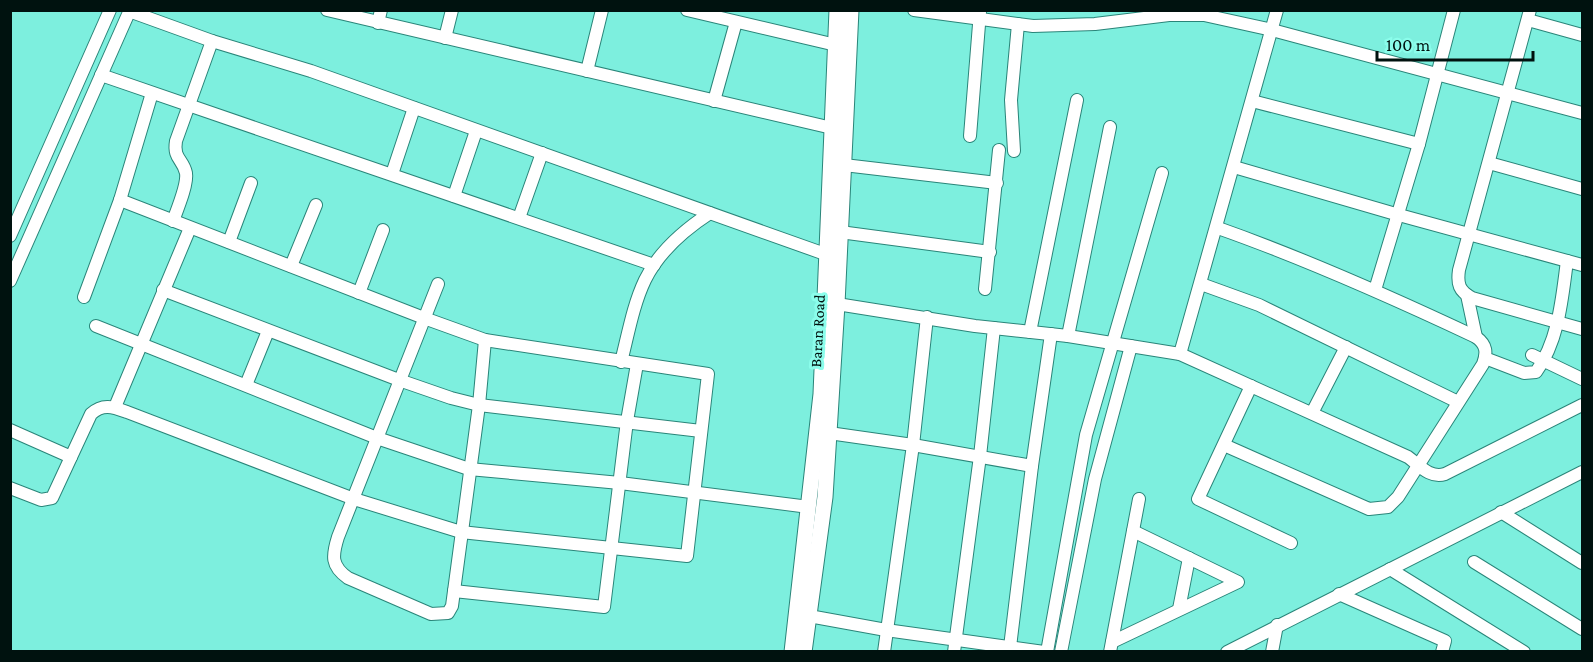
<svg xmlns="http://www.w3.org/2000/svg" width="1593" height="662" font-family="'Crimson Pro',serif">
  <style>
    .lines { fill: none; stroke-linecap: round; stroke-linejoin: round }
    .minor-casing { stroke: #2a8579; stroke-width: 14 }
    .major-casing { stroke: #2a8579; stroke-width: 17 }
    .minor { stroke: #fff; stroke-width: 12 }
    .major { stroke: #fff; stroke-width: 15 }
    .labels { text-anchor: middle; stroke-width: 6; stroke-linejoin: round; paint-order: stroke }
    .street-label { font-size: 16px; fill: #00120f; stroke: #8bfdeb }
  </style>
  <rect width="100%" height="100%" fill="#7defde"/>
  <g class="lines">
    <defs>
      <g id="minor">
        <path d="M 327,10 L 832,128"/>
        <path d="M 687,10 L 836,45"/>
        <path d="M 914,10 L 1033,26 L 1095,24 L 1169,15 L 1204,15 L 1272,30 L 1582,113"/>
        <path d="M 1530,10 L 1459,270 C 1457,284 1459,291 1472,298 L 1582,329"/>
        <path d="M 129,11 L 212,41 L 311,71 L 825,254"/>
        <path d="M 1528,20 L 1582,35"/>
        <path d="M 378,23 L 381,10"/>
        <path d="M 445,38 L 452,10"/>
        <path d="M 587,71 L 602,10"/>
        <path d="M 101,75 L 654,265"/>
        <path d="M 714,101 L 736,22"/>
        <path d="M 1252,101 L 1419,144"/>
        <path d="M 970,136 L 980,12"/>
        <path d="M 1014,151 L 1011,100 L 1018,24"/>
        <path d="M 1489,163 L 1582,189"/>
        <path d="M 844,165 L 997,183"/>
        <path d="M 1234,167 L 1399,215 L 1582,265"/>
        <path d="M 392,174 L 414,108"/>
        <path d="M 454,196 L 476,131"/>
        <path d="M 519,218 L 542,153"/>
        <path d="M 173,221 C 177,210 188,184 186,173 C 183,159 173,159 176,141 L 212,41"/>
        <path d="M 1218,228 C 1306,259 1391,297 1476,337 C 1487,345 1487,353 1483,364 L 1398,497 L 1388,507 L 1369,509 L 1224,445"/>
        <path d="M 840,232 L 990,252"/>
        <path d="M 10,236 L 110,10"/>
        <path d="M 229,242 L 251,183"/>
        <path d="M 291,266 L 316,205"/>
        <path d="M 10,281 L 130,10"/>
        <path d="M 438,284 L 338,537 C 332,556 331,566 348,578 L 431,614 L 448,613 L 452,606 L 479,405 L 485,340"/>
        <path d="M 1201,284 L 1259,305 L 1458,402"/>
        <path d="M 985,289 L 999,150"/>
        <path d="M 163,290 L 399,380 L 451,398 L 479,405 L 701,431"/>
        <path d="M 1375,290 L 1419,144 L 1454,10"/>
        <path d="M 359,293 L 383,230"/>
        <path d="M 1467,295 L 1476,337"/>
        <path d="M 84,297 L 120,200 L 152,93"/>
        <path d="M 837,304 L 975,326 L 1068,336 L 1180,354 L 1408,457 C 1419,465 1430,479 1445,474 L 1582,405"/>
        <path d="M 96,326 L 377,438 L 469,469 L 620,483 L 809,507"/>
        <path d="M 1030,332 L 1077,100"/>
        <path d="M 1068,336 L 1110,127"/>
        <path d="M 1180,354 L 1277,10"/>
        <path d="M 1532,355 L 1582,379"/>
        <path d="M 1485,358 L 1524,373 L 1536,372 C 1559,340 1562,298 1567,261"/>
        <path d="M 621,362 C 628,335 633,305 645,280 C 659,251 684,230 710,213"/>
        <path d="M 246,385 L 268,331"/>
        <path d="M 1251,386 L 1198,499 L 1291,543"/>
        <path d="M 115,407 L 190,228"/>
        <path d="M 1312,413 L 1346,347"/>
        <path d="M 10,430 L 71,457"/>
        <path d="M 829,433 L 913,445 L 1032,466 L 1051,334"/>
        <path d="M 10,488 L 41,500 L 52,498 L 91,414 C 103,403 113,407 127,412 L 354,499 L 461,532 L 687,556 L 708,374 L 485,340 L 424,318 L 120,200"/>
        <path d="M 1501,512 L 1582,563"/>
        <path d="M 1474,562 L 1582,629"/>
        <path d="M 1390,569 L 1524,652"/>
        <path d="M 454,591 L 604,607 L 627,421 L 637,364"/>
        <path d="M 1339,594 L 1445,641 L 1442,652"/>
        <path d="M 1179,609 L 1189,558"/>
        <path d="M 809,616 L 886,630 L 1044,652"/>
        <path d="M 1112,642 L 1238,582 L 1133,531"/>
        <path d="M 1010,647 L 1032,466"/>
        <path d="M 884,652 L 913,445 L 927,317"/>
        <path d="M 954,652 L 980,456 L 994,328"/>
        <path d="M 1047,652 L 1086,435 L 1162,173"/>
        <path d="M 1061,652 L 1095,479 L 1131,346"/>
        <path d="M 1110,652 L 1139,499"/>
        <path d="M 1227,652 L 1582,472"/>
        <path d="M 1272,652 L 1277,625"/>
      </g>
      <g id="major">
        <path d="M 792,652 L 821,394 L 837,10"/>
        <path d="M 804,652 L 825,497 L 837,304 L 851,10"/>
      </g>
    </defs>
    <!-- minor casing -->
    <use href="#minor" class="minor-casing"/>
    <!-- major casing -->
    <use href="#major" class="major-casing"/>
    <!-- minor -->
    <use href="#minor" class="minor"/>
    <!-- major -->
    <use href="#major" class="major"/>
  </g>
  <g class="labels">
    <!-- street labels -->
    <g class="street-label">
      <text transform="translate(817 331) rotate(-87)" y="6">Baran Road</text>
    </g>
  </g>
  <!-- border -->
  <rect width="1593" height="662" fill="none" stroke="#00120f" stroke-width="24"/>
  <!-- scale -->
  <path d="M1377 51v9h156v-9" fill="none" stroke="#00120f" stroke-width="3"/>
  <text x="1386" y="51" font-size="18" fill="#00120f" stroke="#8bfdeb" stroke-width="4.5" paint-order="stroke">100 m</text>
</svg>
